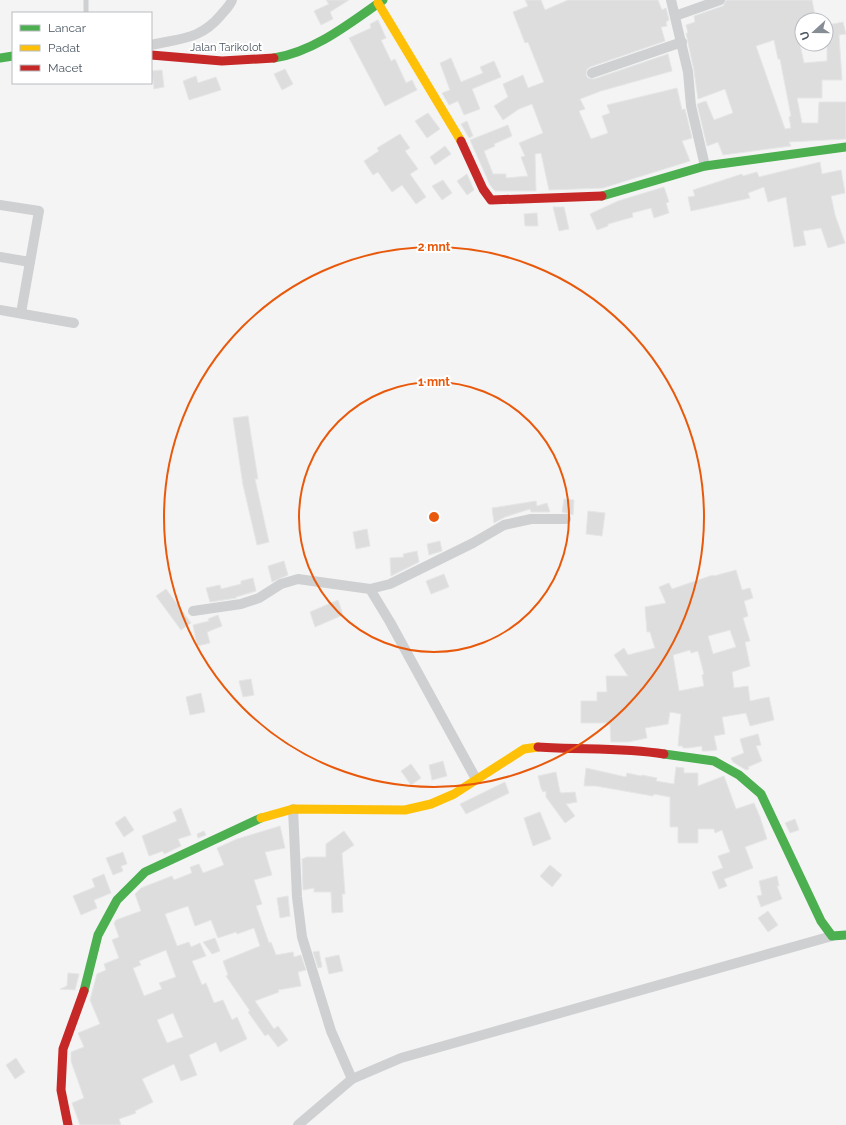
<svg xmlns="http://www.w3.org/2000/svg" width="846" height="1125" font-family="Raleway,sans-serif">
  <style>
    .building { fill: #ddddde; stroke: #e5e6e7; fill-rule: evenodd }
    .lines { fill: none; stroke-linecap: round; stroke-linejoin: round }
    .lane { stroke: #ced0d2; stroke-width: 5 }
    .street { stroke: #ced0d2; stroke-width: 10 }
    .fast { stroke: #4caf50; stroke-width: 9 }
    .slow { stroke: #ffc107; stroke-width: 9 }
    .jam { stroke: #c62828; stroke-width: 9 }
    .ring { fill: none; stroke: #e8590c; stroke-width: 2 }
    .labels { text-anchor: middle; stroke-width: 4; stroke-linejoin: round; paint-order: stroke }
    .street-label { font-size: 11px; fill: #4a5661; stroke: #fff }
    .centre { fill: #e8590c; stroke: #fff; stroke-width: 2 }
    .ring-label { font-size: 12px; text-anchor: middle; font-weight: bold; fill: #e8590c; stroke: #fff; stroke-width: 4; stroke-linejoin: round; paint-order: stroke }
  </style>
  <rect width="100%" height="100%" fill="#f4f4f4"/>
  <!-- building -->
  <g class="building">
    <path d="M 326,0 L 349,0 L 330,12 L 333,19 L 321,25 L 314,11 L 329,4 Z"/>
    <path d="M 525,0 L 541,0 L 545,10 L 568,0 L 658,0 L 662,10 L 666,8 L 669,20 L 666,22 L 667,26 L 661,27 L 665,41 L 590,67 L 587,69 L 586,75 L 588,78 L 594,79 L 668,54 L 672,71 L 601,91 L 580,99 L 585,109 L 579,111 L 591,139 L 608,133 L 602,116 L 610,113 L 607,105 L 677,88 L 682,110 L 685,109 L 692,138 L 682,141 L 690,161 L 603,188 L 549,190 L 541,153 L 535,154 L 536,191 L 495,191 L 490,185 L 470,140 L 508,125 L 512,136 L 494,144 L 495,146 L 484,151 L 493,174 L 506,174 L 506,178 L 528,176 L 521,157 L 525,156 L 519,143 L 543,133 L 532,104 L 519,109 L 503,120 L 494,106 L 508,97 L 503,84 L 523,75 L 528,88 L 544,82 L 528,42 L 525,43 L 513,12 L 528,6 Z"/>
    <path d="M 726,0 L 812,0 L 816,20 L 802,20 L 802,35 L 798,35 L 804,63 L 827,61 L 827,42 L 832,41 L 828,25 L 843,22 L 846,34 L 839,35 L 842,80 L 822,80 L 822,98 L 797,98 L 802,123 L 818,123 L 819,102 L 846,102 L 846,139 L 789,142 L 791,146 L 723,155 L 718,142 L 707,146 L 697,104 L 706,101 L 714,120 L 733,113 L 725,89 L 698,99 L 694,71 L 686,33 L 688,33 L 686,25 L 695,22 L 694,16 L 723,6 ZM 774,40 L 778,59 L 780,59 L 791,116 L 789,117 L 791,128 L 785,129 L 756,46 Z"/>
    <path d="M 378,20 L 386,38 L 381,40 L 391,61 L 395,59 L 406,83 L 412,80 L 417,90 L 385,106 L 349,38 L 371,28 L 370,24 Z"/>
    <path d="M 451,58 L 461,82 L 483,73 L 480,67 L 494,61 L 501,77 L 472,89 L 480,109 L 464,115 L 458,101 L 449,105 L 442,93 L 450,90 L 440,63 Z"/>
    <path d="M 285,69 L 293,84 L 282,90 L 274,74 Z"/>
    <path d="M 162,70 L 164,87 L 154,89 L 152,71 Z"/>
    <path d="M 196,76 L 198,83 L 216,77 L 221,90 L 189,100 L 183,81 Z"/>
    <path d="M 428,113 L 440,129 L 427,138 L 415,121 Z"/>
    <path d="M 467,121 L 473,136 L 469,138 L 461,124 Z"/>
    <path d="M 400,134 L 410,148 L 405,151 L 418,169 L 410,174 L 426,197 L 416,204 L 402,185 L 392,192 L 378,172 L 373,175 L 364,161 L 379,151 L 377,148 Z"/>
    <path d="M 445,146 L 451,154 L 435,165 L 430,157 Z"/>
    <path d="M 820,162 L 822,174 L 841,170 L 845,193 L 831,196 L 835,215 L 845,243 L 828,248 L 821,228 L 803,231 L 806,245 L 794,247 L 786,197 L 768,202 L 764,187 L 748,193 L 750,198 L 691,211 L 688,197 L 695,196 L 693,190 L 742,174 L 743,176 L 757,172 L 759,177 Z"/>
    <path d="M 467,174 L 474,190 L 467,195 L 457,181 Z"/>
    <path d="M 443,180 L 452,193 L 442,200 L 432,186 Z"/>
    <path d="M 664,187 L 669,202 L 666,203 L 669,213 L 654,218 L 651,208 L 632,213 L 633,217 L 608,224 L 608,226 L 597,230 L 590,214 L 618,201 Z"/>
    <path d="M 553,207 L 564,207 L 569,229 L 559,231 Z"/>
    <path d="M 537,213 L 538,226 L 525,226 L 524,214 Z"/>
    <path d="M 248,416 L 258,479 L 255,479 L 269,542 L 257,545 L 243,485 L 233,418 Z"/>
    <path d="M 564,499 L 574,500 L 573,515 L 562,512 Z"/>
    <path d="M 536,501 L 537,506 L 547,503 L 550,512 L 531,512 L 530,509 L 505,517 L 494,523 L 492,508 Z"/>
    <path d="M 588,511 L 605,513 L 602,536 L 586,534 Z"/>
    <path d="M 367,529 L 370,546 L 356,549 L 353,532 Z"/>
    <path d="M 440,541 L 442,551 L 429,555 L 427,544 Z"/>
    <path d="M 417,551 L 419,562 L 391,576 L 390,558 L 404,557 L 403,554 Z"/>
    <path d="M 284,561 L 288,575 L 272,582 L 268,566 Z"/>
    <path d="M 736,570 L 742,590 L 750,588 L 753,598 L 744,601 L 748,616 L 743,618 L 750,641 L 745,642 L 750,666 L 732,672 L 734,688 L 748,686 L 750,701 L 769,697 L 774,720 L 750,726 L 746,713 L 722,717 L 725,734 L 714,736 L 717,750 L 707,751 L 702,751 L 702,746 L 688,748 L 683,748 L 682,746 L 678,746 L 681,714 L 670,712 L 668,724 L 645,728 L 647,738 L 628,742 L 611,742 L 610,724 L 607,723 L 581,723 L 581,701 L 597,701 L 597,692 L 607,692 L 606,676 L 628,676 L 614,655 L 624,648 L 628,655 L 655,648 L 650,632 L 647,632 L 645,607 L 666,603 L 659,587 L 669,583 L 672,589 L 713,575 L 714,576 ZM 730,630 L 736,647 L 713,654 L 708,636 ZM 690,650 L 691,653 L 698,651 L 704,674 L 702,675 L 704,686 L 679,691 L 673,655 Z"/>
    <path d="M 444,574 L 449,587 L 431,594 L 426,581 Z"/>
    <path d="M 253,578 L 256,591 L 236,597 L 236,598 L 210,602 L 206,588 L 220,585 L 221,589 L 241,584 L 241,581 Z"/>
    <path d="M 166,589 L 191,623 L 181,630 L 156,596 Z"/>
    <path d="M 338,600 L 343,615 L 315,627 L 310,612 Z"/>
    <path d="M 218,615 L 222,626 L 207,632 L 210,643 L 197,646 L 193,625 L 209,621 L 208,619 Z"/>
    <path d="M 251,679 L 254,695 L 243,697 L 239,681 Z"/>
    <path d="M 201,693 L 205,712 L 190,715 L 186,697 Z"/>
    <path d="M 758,734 L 761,745 L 756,746 L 762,761 L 748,767 L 749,769 L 746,770 L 733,762 L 731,758 L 744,753 L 740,739 Z"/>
    <path d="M 443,761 L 447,776 L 432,780 L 429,765 Z"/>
    <path d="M 411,764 L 421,778 L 411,785 L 401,771 Z"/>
    <path d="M 676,767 L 684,768 L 684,773 L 698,773 L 698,786 L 724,776 L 736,809 L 754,803 L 760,817 L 767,839 L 745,847 L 753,868 L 724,879 L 727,886 L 719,889 L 712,872 L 723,868 L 718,856 L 730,852 L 722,830 L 715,833 L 714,829 L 698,829 L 698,843 L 678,843 L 678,827 L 670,827 L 670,797 L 654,794 L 653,796 L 596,786 L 584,786 L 586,768 L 626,777 L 627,773 L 641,776 L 642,775 L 657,778 L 656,781 L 674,784 Z"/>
    <path d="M 556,772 L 560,792 L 562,793 L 575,792 L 577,802 L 566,804 L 575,816 L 565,823 L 546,797 L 546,791 L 543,792 L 541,788 L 538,776 Z"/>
    <path d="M 505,782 L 509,793 L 466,814 L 460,804 Z"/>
    <path d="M 181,808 L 191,835 L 178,839 L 181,846 L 164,854 L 163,851 L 149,856 L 142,836 L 177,821 L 173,812 Z"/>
    <path d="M 540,812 L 551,839 L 533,846 L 524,818 Z"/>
    <path d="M 125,816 L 134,830 L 124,837 L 115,823 Z"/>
    <path d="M 795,819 L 799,830 L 790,833 L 785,823 Z"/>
    <path d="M 280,826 L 285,848 L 265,852 L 272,875 L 254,880 L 262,904 L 256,906 L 269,943 L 271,942 L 276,955 L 293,952 L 294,957 L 301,955 L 306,970 L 298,972 L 301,986 L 278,990 L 279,992 L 255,1001 L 274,1029 L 278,1026 L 288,1040 L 278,1047 L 268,1034 L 265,1036 L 248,1012 L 250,1011 L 226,976 L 228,975 L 223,961 L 260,946 L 254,928 L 237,934 L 236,932 L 218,938 L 211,920 L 195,926 L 188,906 L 165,914 L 177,946 L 189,942 L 191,947 L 200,943 L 206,956 L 192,961 L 202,985 L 206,983 L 214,1003 L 223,1000 L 232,1020 L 237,1017 L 247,1039 L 220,1052 L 216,1042 L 189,1055 L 197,1075 L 181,1081 L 174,1064 L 142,1079 L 153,1102 L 135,1111 L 136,1113 L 119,1119 L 121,1125 L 80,1125 L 72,1103 L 84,1098 L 71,1061 L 71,1052 L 84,1047 L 78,1033 L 100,1024 L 90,1000 L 97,974 L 106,970 L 104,964 L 119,958 L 112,940 L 119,937 L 114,923 L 116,920 L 141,911 L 135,894 L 141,888 L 172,876 L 174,880 L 192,873 L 190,867 L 199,864 L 203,873 L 224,865 L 217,848 L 237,839 ZM 166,950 L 176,977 L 159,983 L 162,989 L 144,996 L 133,968 L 141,965 L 139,961 ZM 173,1013 L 183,1037 L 167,1043 L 157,1020 Z"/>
    <path d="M 204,831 L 206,835 L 198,838 L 197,834 Z"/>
    <path d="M 344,831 L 354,845 L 342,853 L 345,894 L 342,894 L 343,912 L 332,913 L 331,892 L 314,892 L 314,888 L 303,890 L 302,859 L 307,857 L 326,857 L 326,844 Z"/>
    <path d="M 123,852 L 127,864 L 121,866 L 123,871 L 113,875 L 106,858 Z"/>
    <path d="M 550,865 L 562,875 L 552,887 L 540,876 Z"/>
    <path d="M 104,874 L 111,893 L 94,900 L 97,908 L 81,915 L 73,896 L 95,887 L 92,879 Z"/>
    <path d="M 777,876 L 779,886 L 777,886 L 782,899 L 761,907 L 757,896 L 762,895 L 759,881 Z"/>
    <path d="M 288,896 L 290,916 L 280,918 L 277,898 Z"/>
    <path d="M 768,911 L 778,925 L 768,932 L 758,918 Z"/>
    <path d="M 215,938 L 220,951 L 212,954 L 203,942 Z"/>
    <path d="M 319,951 L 322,967 L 318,968 L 313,952 Z"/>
    <path d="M 339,955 L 343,971 L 329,974 L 325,958 Z"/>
    <path d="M 68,973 L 79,974 L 75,990 L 60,989 L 67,986 Z"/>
    <path d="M 16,1058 L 25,1072 L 15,1079 L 6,1065 Z"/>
  </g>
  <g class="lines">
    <!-- lane -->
    <path class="lane" d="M 86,13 L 86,0"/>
    <!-- street -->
    <g class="street">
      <path d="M 671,0 L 688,72 L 691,106 L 705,166"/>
      <path d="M 675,16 L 720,0"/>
      <path d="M 151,45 C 181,38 200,40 221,15 C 225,10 230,6 232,0"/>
      <path d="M 592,73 L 682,42"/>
      <path d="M 0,205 L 39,211 L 30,262"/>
      <path d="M 0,257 L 30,262 L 21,313"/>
      <path d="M 0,310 L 74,323"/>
      <path d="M 370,589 L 390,622 L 476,779"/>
      <path d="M 193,611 L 241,604 L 259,598 L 281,584 L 298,579 L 370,589 L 390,584 L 473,543 L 504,525 L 531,519 L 566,519"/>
      <path d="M 293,809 L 297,897 L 302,937 L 331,1031 L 352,1079"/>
      <path d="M 298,1125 L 352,1079 L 401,1058 L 832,936"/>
    </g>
    <!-- fast -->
    <g class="fast">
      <path d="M 0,58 L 13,56"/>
      <path d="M 274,58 C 314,52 350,23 383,0"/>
      <path d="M 602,196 L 705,166 L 846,147"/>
      <path d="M 664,754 L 714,761 L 739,775 L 761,794 L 821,921 L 832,936 L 846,935"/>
      <path d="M 84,991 L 98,935 L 117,900 L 145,872 L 261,818"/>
    </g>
    <!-- slow -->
    <g class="slow">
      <path d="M 378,3 L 461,141"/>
      <path d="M 261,818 L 293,809 L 405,810 L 431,804 L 454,794 L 524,749 L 538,747"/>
    </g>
    <!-- jam -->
    <g class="jam">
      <path d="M 151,55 L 222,61 L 274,58"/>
      <path d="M 461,141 L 483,189 L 491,200 L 602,196"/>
      <path d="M 538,747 C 580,750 623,747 664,754"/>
      <path d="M 68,1125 L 61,1090 L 63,1049 L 84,991"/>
    </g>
  </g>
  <!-- distance rings -->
  <g class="ring">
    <circle cx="434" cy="517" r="135"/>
    <circle cx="434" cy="517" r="270"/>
  </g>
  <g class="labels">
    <!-- street labels -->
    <g class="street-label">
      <text x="226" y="51">Jalan Tarikolot</text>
    </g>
  </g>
  <circle cx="434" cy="517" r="6" class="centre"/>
  <g class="ring-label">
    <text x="434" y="251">2 mnt</text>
    <text x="434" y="386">1 mnt</text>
  </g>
  <!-- legend -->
  <rect x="12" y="12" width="140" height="72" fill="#ffffff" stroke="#b7bbc0"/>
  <rect x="20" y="25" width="20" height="6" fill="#4caf50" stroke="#b7bbc0"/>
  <text x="48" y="32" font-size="12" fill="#4a5661">Lancar</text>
  <rect x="20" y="45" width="20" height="6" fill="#ffc107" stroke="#b7bbc0"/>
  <text x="48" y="52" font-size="12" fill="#4a5661">Padat</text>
  <rect x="20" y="65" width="20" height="6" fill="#c62828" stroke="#b7bbc0"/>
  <text x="48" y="72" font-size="12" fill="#4a5661">Macet</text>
  <!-- north arrow -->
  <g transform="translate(814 32) rotate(249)"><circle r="19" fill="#ffffff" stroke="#b7bbc0"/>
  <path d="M0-3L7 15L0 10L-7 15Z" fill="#868d94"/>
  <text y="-6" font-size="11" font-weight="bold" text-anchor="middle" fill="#4a5661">U</text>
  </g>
</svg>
